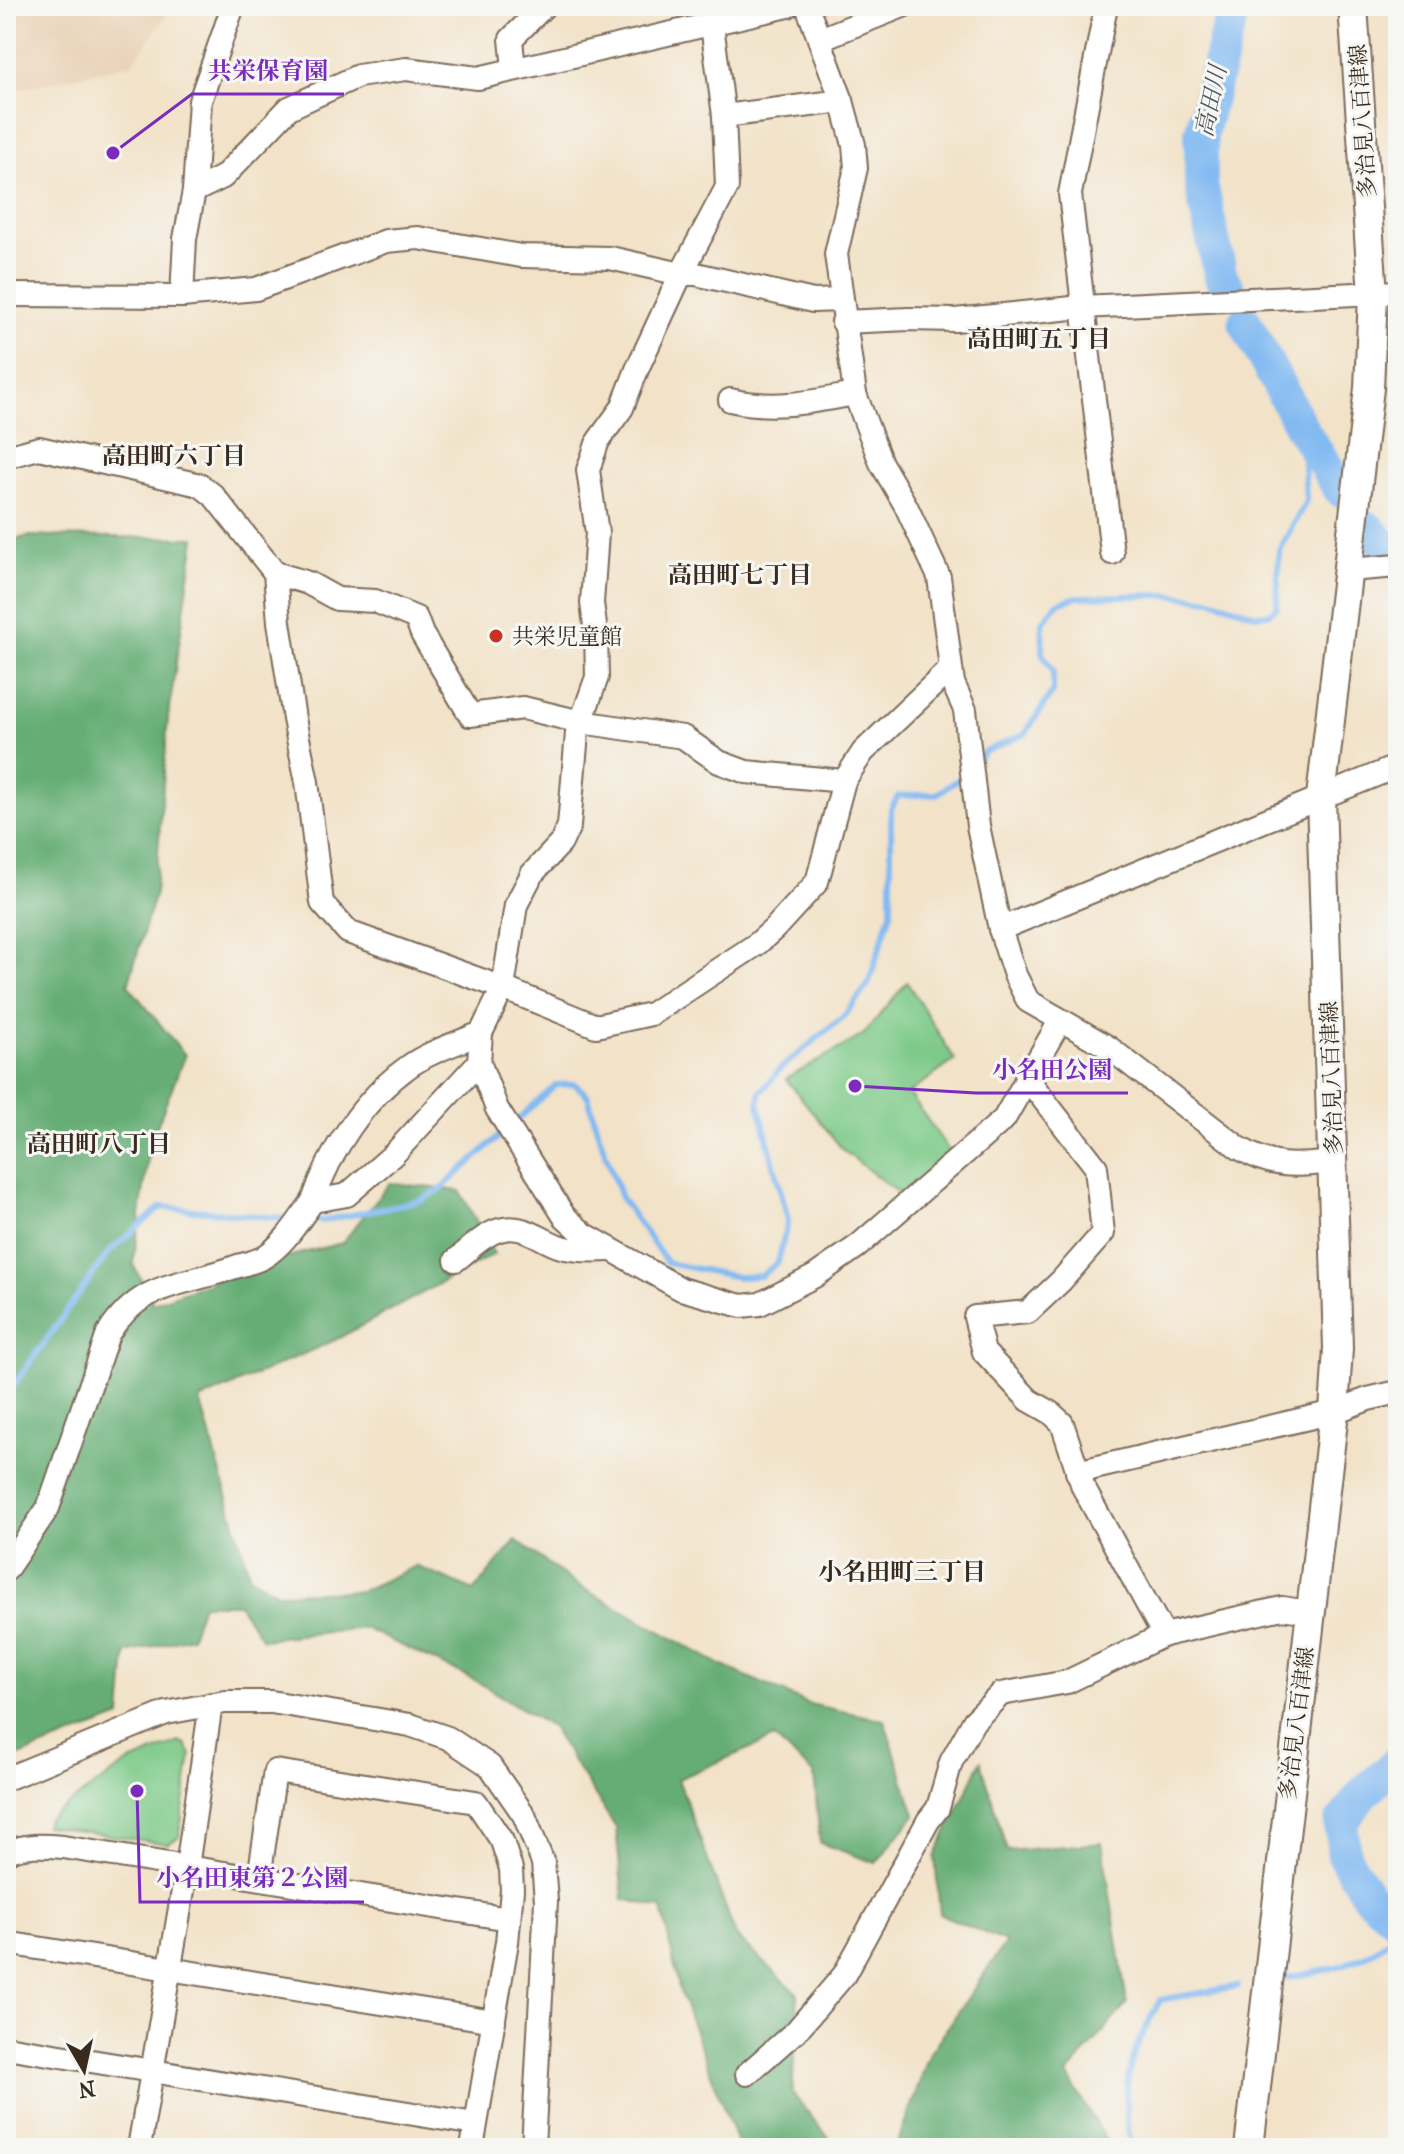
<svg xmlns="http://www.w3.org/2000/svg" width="1404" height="2154" font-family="'IM FELL French Canon','Noto Serif JP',serif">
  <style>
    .built { fill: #ead3b8 }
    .green { fill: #7cc987; stroke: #5c7a52; stroke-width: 2 }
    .forest { fill: #65ad74; stroke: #506c49; stroke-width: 2 }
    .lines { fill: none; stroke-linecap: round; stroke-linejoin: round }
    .stream { stroke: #82baf2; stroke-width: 6 }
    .river { stroke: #82baf2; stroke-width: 34 }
    .minor-casing { stroke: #7b6a59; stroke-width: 26 }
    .major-casing { stroke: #7b6a59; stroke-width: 32 }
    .minor { stroke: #fff; stroke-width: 22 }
    .major { stroke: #fff; stroke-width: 28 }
    .poi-dot { fill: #c8321e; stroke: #f6f6f2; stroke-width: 3 }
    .labels { text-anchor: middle; stroke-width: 6; stroke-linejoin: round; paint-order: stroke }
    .street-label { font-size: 22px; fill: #3b2a1e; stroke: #f6f6f2 }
    .poi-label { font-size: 22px; fill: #3b2a1e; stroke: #f6f6f2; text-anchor: start }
    .water-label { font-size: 24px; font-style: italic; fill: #50555e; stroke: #f6f6f2 }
    .neighbourhood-label { font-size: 24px; font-weight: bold; fill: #3b2a1e; stroke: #f6f6f2 }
    .leader { fill: none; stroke: #7b2cbf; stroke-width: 3 }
    .callout-dot { fill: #7b2cbf; stroke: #f6f6f2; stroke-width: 3 }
    .callout-label { font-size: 24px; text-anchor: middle; font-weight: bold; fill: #7b2cbf; stroke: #f6f6f2; stroke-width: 6; stroke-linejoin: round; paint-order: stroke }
  </style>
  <rect width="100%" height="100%" fill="#f6f6f2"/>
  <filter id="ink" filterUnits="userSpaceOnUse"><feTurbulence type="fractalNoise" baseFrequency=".0125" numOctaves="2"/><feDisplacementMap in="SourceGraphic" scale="16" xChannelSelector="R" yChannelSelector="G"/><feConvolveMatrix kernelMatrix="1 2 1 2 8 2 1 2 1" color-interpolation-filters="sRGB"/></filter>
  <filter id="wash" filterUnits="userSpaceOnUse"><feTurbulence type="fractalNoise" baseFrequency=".006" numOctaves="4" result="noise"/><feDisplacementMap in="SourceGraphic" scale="32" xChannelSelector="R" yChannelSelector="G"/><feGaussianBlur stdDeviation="1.8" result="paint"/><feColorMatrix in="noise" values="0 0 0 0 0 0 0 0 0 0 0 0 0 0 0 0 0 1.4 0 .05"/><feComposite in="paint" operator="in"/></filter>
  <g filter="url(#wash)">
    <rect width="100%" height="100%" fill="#f2e2c7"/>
    <!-- built -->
    <path class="built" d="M 6,6 L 173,6 L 131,64 L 6,92 Z"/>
    <!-- green -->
    <g class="green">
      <path d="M 907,982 L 955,1060 L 909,1093 L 952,1155 L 903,1197 L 843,1150 L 786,1079 L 863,1035 Z"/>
      <path d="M 179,1742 L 186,1745 L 191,1755 L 179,1837 L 168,1844 L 45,1826 L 47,1819 L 128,1763 Z"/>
    </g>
    <!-- forest -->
    <g class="forest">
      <path d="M 30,536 L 195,538 L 168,717 L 155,893 L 128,985 L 185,1055 L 150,1144 L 133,1264 L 153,1303 L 267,1262 L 342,1243 L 390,1183 L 460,1191 L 494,1254 L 337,1339 L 200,1400 L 250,1577 L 277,1593 L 361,1591 L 416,1566 L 474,1591 L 516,1540 L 577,1585 L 721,1665 L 809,1704 L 884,1720 L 915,1815 L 876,1863 L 820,1843 L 814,1774 L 774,1738 L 678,1779 L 736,1936 L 798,1994 L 792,2093 L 837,2148 L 739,2148 L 680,1992 L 662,1908 L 623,1899 L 616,1828 L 551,1727 L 473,1679 L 364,1628 L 262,1639 L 238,1604 L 202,1604 L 191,1637 L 126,1653 L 121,1717 L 6,1761 L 6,541 Z"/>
      <path d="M 981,1761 L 1007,1851 L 1102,1843 L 1127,2003 L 1067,2075 L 1111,2148 L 896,2148 L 930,2053 L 1006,1942 L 940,1914 L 935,1857 Z"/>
    </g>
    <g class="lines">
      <!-- stream -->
      <g class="stream">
        <path d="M 978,759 L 984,752 L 1025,734 L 1053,691 L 1053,671 L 1042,653 L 1043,622 L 1058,603 L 1077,597 L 1168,595 L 1212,600 L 1257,615 L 1268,614 L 1277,607 L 1279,551 L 1306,501 L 1302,429"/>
        <path d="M 513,1124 L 556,1085 L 575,1084 L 588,1096 L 596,1126 L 621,1198 L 667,1263 L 738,1277 L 761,1276 L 778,1262 L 788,1220 L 759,1106 L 760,1093 L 781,1068 L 843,1017 L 868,985 L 891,912 L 891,809 L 898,796 L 937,794 L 966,774"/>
        <path d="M 307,1220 L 322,1221 L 422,1200 L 441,1189 L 504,1132"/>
        <path d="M 6,1396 L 109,1252 L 161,1207 L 292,1219"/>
        <path d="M 1285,1978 C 1325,1971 1371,1963 1398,1930"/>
        <path d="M 1132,2148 C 1123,2117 1124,2077 1137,2046 C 1143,2031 1153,2015 1160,2000 L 1238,1986"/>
      </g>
      <!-- river -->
      <g class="river">
        <path d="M 1229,290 L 1221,277 L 1201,184 L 1201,133 L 1234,6"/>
        <path d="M 1245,322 L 1302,429 L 1341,491"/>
        <path d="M 1368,528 L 1396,559"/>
        <path d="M 1398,1762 L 1365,1791 L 1341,1823 L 1344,1856 L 1369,1897 L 1398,1921"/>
      </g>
    </g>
  </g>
  <g filter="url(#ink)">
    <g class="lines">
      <defs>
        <g id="minor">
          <path d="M 807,6 L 842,101 L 854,145 L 856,168 L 836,254 L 855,394 L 881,463 L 906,506 L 939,577 L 953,683 L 965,710 L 978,826 L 1000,929 L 1015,975 L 1028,1001 L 1108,1047 L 1239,1148 C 1275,1169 1294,1166 1333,1162"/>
          <path d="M 1106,6 L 1070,194 L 1112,553"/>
          <path d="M 712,25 L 724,116 L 727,187 L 681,274 L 638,367 L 622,408 L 598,441 L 588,470 L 597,533 L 592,603 L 596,633 L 597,677 L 577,733 L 569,826 L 561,843 L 532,874 L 516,905 L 503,988 L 481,1033 L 479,1062 L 497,1109 L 564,1216 L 584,1234 L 681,1289 L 741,1306 L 760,1304 L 815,1276 L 858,1246 L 1004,1119 L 1060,1021"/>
          <path d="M 820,39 L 903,6"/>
          <path d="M 514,69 L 511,39 L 544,6"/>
          <path d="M 724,116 L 842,101"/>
          <path d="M 194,191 L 223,177 L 289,108 L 358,76 L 406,69 L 478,78 L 788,6"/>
          <path d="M 6,295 L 182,296 L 256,289 L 386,241 L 418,238 L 521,256 L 610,258 L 681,274 L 696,274 L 813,301 L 841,300"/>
          <path d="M 182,296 L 185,239 L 194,191 L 200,101 L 233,6"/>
          <path d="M 843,322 L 909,319 L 955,320 L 1082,307 L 1398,292"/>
          <path d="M 730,400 C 773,410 812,402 855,394"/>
          <path d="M 6,457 L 39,448 L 200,485 L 213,495 L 275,573 L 279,622 L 294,719 L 307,782 L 322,903 L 348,932 L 503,988 L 596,1026 L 651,1014 L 757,944 L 774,929 L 817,882 L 844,781 L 863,752 L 950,669"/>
          <path d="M 1348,570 L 1398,566"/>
          <path d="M 275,573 L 308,583 L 337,599 L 375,601 L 416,618 L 422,634 L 470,715 L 523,708 L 581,722 L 683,737 L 719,762 L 746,772 L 844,781"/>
          <path d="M 1000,929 L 1398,766"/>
          <path d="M 1026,1077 L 1096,1167 L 1103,1233 L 1061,1281 L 1028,1312 L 975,1317 L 984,1352 L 1029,1400 L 1050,1412 L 1062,1423 L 1083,1487 L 1164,1635"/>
          <path d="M 313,1201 C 330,1150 364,1099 408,1067 C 428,1052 458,1043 481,1033"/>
          <path d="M 456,1260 C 469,1250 487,1231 504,1229 C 524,1225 540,1239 558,1246 C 574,1251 592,1251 609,1250"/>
          <path d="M 1077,1472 L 1334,1412 L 1368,1399 L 1398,1392"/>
          <path d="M 6,1570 L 48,1508 L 108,1334 C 142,1280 181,1287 235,1267 C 244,1264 256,1262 264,1257 C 285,1244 298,1221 313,1201 L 347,1195 L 394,1154 L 479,1062"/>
          <path d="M 6,1779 L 166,1713 L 225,1702 L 271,1702 L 410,1725 L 448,1738 L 490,1766 L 524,1815 L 543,1863 L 546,1901 L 533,2148"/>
          <path d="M 6,1853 C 24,1844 43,1845 63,1847 L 509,1919"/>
          <path d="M 259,1878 L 275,1771 L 476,1802 L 502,1841 L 511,1869 L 512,1890 L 507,1942 L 472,2148"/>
          <path d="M 6,1943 L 494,2021"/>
          <path d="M 6,2047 L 475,2124"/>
          <path d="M 747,2074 L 797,2030 L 844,1975 L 928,1821 L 938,1808 L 951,1762 L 974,1721 L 1001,1694 L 1067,1682 L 1164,1635 L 1282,1608 L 1309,1612"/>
          <path d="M 139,2148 L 187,1867 L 211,1704"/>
        </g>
        <path id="major" d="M 1249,2148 L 1334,1412 L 1338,1348 L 1321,797 L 1369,388 L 1373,294 L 1353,6"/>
      </defs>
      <!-- minor casing -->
      <use href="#minor" class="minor-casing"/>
      <!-- major casing -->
      <use href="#major" class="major-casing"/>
      <!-- minor -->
      <use href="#minor" class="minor"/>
      <!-- major -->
      <use href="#major" class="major"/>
    </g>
  </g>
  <!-- markers -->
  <circle class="poi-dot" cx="496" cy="636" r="8"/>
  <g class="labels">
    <!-- street labels -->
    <g class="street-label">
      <text transform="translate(1362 121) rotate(-94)" y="8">多治見八百津線</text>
      <text transform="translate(1331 1078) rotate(-92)" y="8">多治見八百津線</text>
      <text transform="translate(1296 1723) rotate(-83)" y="8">多治見八百津線</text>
    </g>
    <!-- poi labels -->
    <g class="poi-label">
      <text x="512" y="644">共栄児童館</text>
    </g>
    <!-- water labels -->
    <g class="water-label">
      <text transform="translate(1211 101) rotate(-78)" y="8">高田川</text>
    </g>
    <!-- neighbourhood labels -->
    <g class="neighbourhood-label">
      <text x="1039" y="347">高田町五丁目</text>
      <text x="174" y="464">高田町六丁目</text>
      <text x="740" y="583">高田町七丁目</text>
      <text x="99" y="1152">高田町八丁目</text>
      <text x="902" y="1580">小名田町三丁目</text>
    </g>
  </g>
  <!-- callouts -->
  <path class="leader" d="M113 153L192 94H344M855 1086L976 1093H1128M137 1791L140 1902H364"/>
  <g class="callout-dot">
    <circle cx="113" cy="153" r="8"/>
    <circle cx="855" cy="1086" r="8"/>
    <circle cx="137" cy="1791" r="8"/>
  </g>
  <g class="callout-label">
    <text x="268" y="79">共栄保育園</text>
    <text x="1052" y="1078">小名田公園</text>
    <text x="252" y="1886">小名田東第２公園</text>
  </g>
  <!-- margin -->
  <rect width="1404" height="2154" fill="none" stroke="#f6f6f2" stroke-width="32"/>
  <!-- north arrow -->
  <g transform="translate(84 2070) rotate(171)" stroke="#f6f6f2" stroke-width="6" paint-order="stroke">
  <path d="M0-6L14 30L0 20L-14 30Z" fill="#3b2a1e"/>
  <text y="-12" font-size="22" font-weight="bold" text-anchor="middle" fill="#3b2a1e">N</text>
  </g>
</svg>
